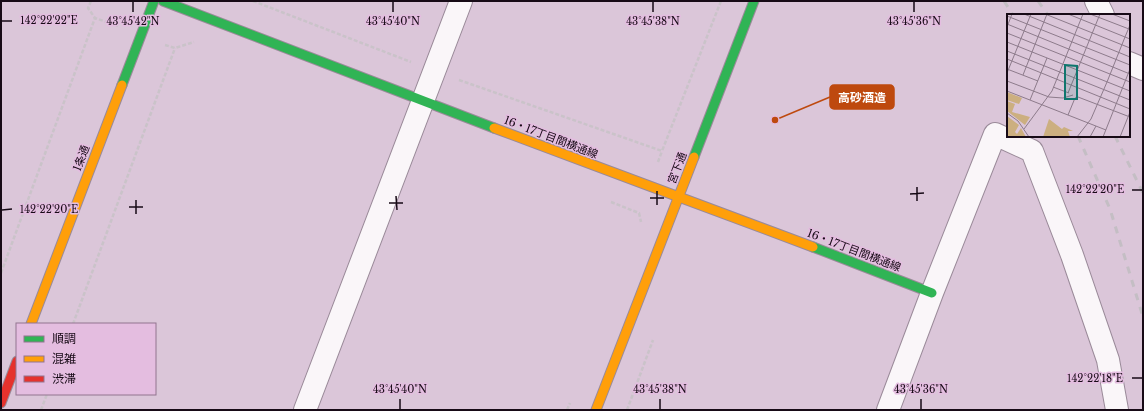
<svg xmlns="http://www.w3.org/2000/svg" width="1144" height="411" font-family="'Libre Baskerville','Noto Sans JP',serif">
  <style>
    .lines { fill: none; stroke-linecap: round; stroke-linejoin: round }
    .street-casing { stroke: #9a8a99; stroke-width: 24 }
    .fast-casing { stroke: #9a8a99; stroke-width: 11 }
    .slow-casing { stroke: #9a8a99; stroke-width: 11 }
    .jam-casing { stroke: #9a8a99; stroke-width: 11 }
    .path { stroke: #cac3c9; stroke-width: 2.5; stroke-dasharray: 4 2; stroke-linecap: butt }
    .street { stroke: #faf6f9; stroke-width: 22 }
    .fast { stroke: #30b455; stroke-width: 9 }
    .slow { stroke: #ff9f0a; stroke-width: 9 }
    .jam { stroke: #e5322d; stroke-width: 9 }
    .rail { stroke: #c4bec4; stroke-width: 3; stroke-dasharray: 7 7; stroke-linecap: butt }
    .ticks { fill: none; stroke: #170a16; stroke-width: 1.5 }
    .labels { text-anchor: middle; stroke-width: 3; stroke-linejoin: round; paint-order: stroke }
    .street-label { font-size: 11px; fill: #170a16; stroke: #e4bde0 }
    .inset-road { fill: none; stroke: #8d7b8b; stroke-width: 1 }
    .view { fill: #0f766e; fill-opacity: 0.15; stroke: #0f766e; stroke-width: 2 }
    .inset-edge { fill: none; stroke: #170a16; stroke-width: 2 }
    .ticks-label { font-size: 10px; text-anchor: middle; fill: #170a16; stroke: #e4bde0; stroke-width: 3; stroke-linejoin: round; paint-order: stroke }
    .leader { fill: none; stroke: #be490e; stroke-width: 1.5 }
    .callout-dot { fill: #be490e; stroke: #e4bde0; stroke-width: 1.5 }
    .callout { fill: #be490e; stroke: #be490e; stroke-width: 1.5 }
    .callout-label { font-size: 12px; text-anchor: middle; font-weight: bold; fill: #fff }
  </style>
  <rect width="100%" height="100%" fill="#dbc6d9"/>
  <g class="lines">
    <defs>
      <g id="street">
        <path d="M 1096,1 L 1103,15"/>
        <path d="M 1129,63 L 1143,69"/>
        <path d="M 305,410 L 461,1"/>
        <path d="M 888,410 L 932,293 L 995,134 L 1032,151 L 1072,255 L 1108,360 L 1117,410"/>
      </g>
      <g id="fast">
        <path d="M 163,1 L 494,128"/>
        <path d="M 122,85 L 154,1"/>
        <path d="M 694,157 L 754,1"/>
        <path d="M 813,247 L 932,293"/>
      </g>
      <g id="slow">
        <path d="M 494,128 C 600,168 707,207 813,247"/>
        <path d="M 31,324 L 122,85"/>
        <path d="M 596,410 L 694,157"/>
      </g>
      <path id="jam" d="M 1,403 L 17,361"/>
    </defs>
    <!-- street casing -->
    <use href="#street" class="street-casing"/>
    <!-- fast casing -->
    <use href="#fast" class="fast-casing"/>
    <!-- slow casing -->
    <use href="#slow" class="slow-casing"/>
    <!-- jam casing -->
    <use href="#jam" class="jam-casing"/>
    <!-- path -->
    <g class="path">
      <path d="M 91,1 L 88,8 L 95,18 L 118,26"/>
      <path d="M 253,1 L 411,62"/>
      <path d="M 165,45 L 175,48 L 194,42"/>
      <path d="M 459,80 L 662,151 L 721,1"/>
      <path d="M 658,162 L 662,151"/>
      <path d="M 611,202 L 639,213 L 641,222"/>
      <path d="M 1,273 L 95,18"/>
      <path d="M 73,324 L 175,48"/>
      <path d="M 41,410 L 47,394"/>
      <path d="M 567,410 L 570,403"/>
      <path d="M 627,410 L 653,340"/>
    </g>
    <!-- street -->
    <use href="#street" class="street"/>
    <!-- fast -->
    <use href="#fast" class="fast"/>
    <!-- slow -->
    <use href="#slow" class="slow"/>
    <!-- jam -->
    <use href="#jam" class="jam"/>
    <!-- rail -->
    <g class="rail">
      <path d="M 1004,1 L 1013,15"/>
      <path d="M 1038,1 L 1048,15"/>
      <path d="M 1078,136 L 1110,209 L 1143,317"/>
      <path d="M 1115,136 L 1143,193"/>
    </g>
  </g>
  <!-- ticks -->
  <path class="ticks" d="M 133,2 L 133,12M 393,2 L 393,12M 653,2 L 653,12M 914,2 L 914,12M 2,21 L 12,21M 917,187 L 917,201M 1132,190 L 1142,190M 657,191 L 657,205M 910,194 L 924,193M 396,196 L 397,210M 650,198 L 664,198M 136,200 L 136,214M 389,203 L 403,203M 129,207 L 143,207M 2,210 L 12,209M 1132,378 L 1142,378M 400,399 L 400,409M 660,399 L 660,409M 921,399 L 921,409"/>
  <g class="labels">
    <!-- street labels -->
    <g class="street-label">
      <text transform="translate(551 137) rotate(21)" y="4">16・17丁目間横通線</text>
      <text transform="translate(81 158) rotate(-69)" y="4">1条通</text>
      <text transform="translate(677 168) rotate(-69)" y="4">宮下通</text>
      <text transform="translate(854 250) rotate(21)" y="4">16・17丁目間横通線</text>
    </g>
  </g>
  <!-- overview -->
  <g transform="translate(1007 14)">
    <rect width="123" height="123" fill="#dbc6d9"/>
    <path d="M 0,78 L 15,84 L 12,90 L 0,86 ZM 0,87 L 8,90 L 5,98 L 23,103 L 18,111 L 0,97 ZM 42,105 L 55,115 L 57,113 L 66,117 L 61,117 L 63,123 L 36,123 Z" fill="#ccaf80"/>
    <path d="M 0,102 L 12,111 L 8,118 L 10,120 L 14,114 L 19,123 L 0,123 Z" fill="#ccaf80"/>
    <path class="inset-road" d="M 17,0 L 123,43M 38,0 L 123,34M 61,0 L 118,23 L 123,11M 83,0 L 122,15M 105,0 L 123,7M 0,2 L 123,51M 0,10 L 123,60M 0,13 L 5,0M 0,19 L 123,68M 0,28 L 123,77M 0,37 L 123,86M 0,45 L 123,95M 0,55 L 31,67M 0,59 L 24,0M 16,61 L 40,0M 0,67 L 42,83 L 56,84 L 66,81M 100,68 L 118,23 L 123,25M 46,73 L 62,79M 0,77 L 99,116M 61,79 L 93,0M 23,86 L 40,44M 0,99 L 11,107 L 22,123M 61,101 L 68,84 L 71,83 L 123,103M 17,115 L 45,77 L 76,0M 70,123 L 84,105 L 100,68M 83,123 L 89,112M 96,123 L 123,55M 113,123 L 123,98"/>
    <path class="view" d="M 58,51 L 70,52 L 70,85 L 58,85 Z"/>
    <rect width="123" height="123" class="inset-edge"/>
  </g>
  <g class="ticks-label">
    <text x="49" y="24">142°22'22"E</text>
    <text x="133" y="25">43°45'42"N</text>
    <text x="393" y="25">43°45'40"N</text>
    <text x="653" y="25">43°45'38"N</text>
    <text x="914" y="25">43°45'36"N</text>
    <text x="1095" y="193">142°22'20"E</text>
    <text x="49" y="213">142°22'20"E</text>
    <text x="1095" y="382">142°22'18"E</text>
    <text x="400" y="393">43°45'40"N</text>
    <text x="660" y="393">43°45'38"N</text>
    <text x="921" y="393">43°45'36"N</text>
  </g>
  <!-- callouts -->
  <path class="leader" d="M775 120L830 97"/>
  <circle class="callout-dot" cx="775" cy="120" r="4"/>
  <rect class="callout" x="830" y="85" width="64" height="24" rx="4"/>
  <g class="callout-label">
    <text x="862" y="102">高砂酒造</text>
  </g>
  <!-- border -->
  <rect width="1144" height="411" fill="none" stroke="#170a16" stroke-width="4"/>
  <!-- legend -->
  <rect x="16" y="323" width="140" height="72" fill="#e4bde0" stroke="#92758f"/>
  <rect x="24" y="336" width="20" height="6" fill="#30b455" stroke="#92758f"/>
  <text x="52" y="343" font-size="12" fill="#170a16">順調</text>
  <rect x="24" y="356" width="20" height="6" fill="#ff9f0a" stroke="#92758f"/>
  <text x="52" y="363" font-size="12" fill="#170a16">混雑</text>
  <rect x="24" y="376" width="20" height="6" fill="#e5322d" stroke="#92758f"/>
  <text x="52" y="383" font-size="12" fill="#170a16">渋滞</text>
</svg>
